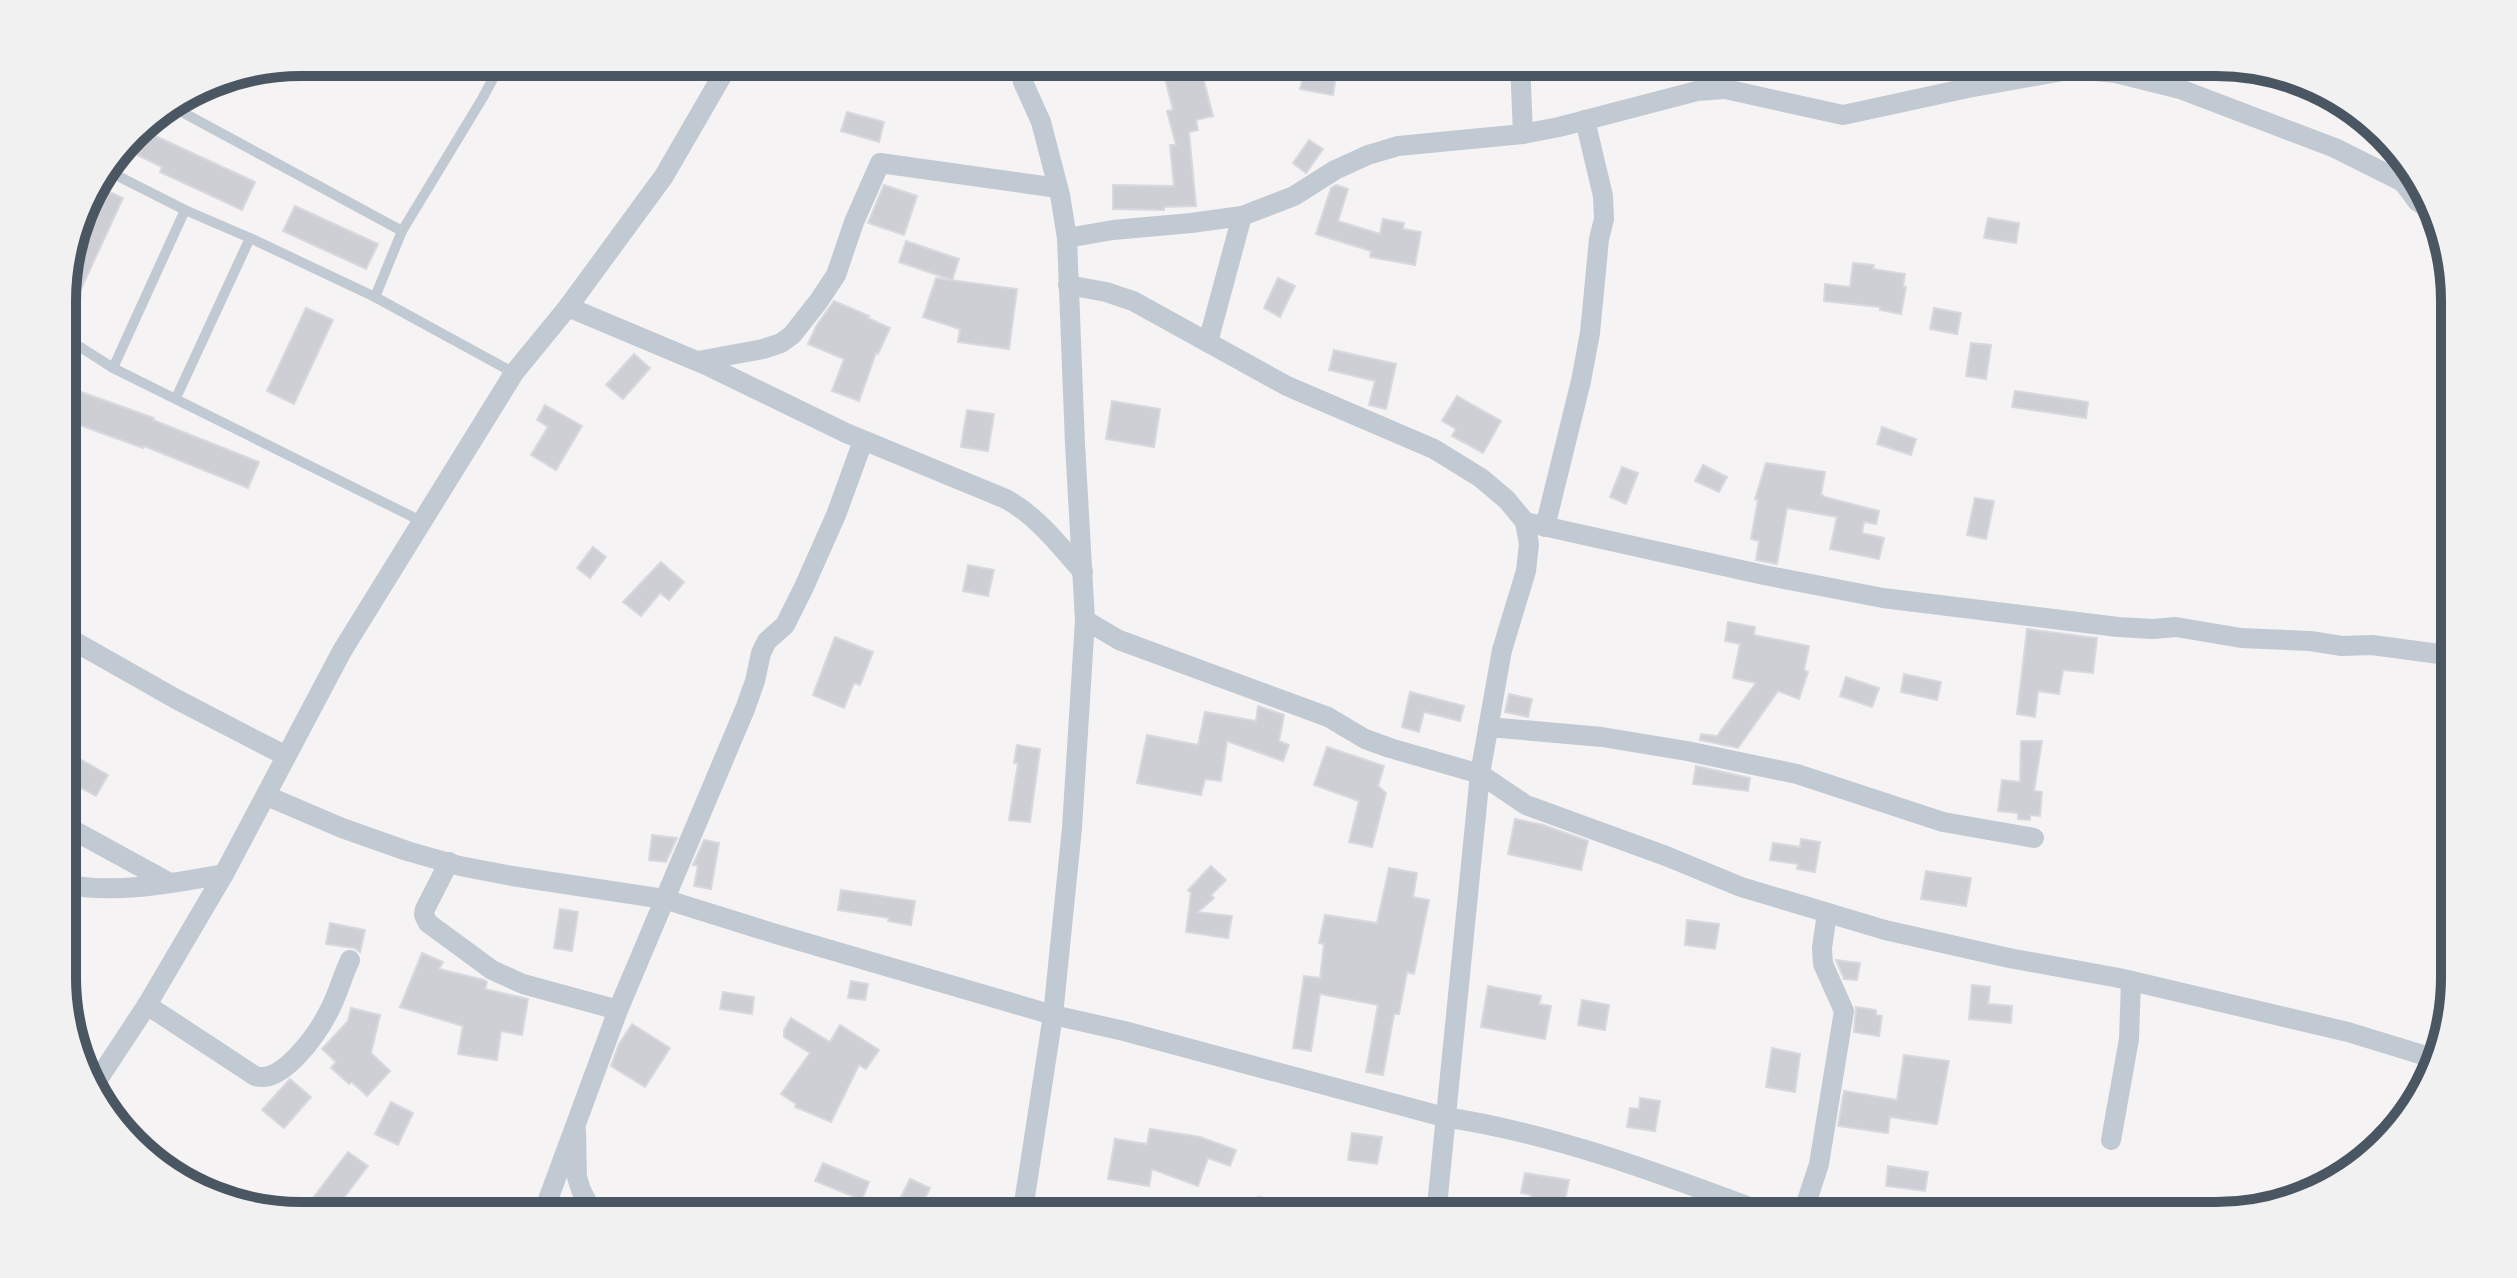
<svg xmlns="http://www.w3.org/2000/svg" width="2517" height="1278" font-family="Raleway,sans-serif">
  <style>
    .building { fill: #cdcfd5; stroke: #d7d9de; stroke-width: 2 }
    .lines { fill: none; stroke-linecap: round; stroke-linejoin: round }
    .lane { stroke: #c1cad2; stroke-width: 10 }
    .street { stroke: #c1cad2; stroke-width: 20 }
    .rim { fill: none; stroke: #4a5661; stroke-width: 10 }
  </style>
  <rect width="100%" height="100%" fill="#f5f3f3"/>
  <!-- building -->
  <g class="building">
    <path d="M 1161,62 L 1199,62 L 1213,116 L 1196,120 L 1198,130 L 1189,132 L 1196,206 L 1164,207 L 1164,210 L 1113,209 L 1113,185 L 1174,186 L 1170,145 L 1176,145 L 1167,111 L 1173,110 Z"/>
    <path d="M 1264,62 L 1338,62 L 1333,95 L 1300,89 L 1303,78 L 1263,72 Z"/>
    <path d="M 847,112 L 884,122 L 879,142 L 841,131 Z"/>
    <path d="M 138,128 L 255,182 L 242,210 L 160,172 L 162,167 L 123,148 Z"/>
    <path d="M 1309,140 L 1323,149 L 1306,173 L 1293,163 Z"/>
    <path d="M 94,185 L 123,198 L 63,328 L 63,285 L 86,196 Z"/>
    <path d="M 884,185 L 917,196 L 904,235 L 868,223 Z"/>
    <path d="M 1336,185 L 1348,189 L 1338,221 L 1380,234 L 1383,219 L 1404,223 L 1403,229 L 1421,232 L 1415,265 L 1370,257 L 1371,251 L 1316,234 L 1331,188 Z"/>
    <path d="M 295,206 L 378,244 L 366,269 L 283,231 Z"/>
    <path d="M 1988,218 L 2019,223 L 2016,243 L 1984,238 Z"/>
    <path d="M 906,241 L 959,259 L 952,280 L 899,262 Z"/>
    <path d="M 1853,263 L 1874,265 L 1873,269 L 1905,274 L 1903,286 L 1906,287 L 1901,314 L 1880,310 L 1880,307 L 1824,301 L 1825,284 L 1850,287 Z"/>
    <path d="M 936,278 L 1017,289 L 1009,349 L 958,342 L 960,329 L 923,317 Z"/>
    <path d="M 1278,278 L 1295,286 L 1280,317 L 1264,308 Z"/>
    <path d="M 834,301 L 869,316 L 868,318 L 890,328 L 878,354 L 876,353 L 859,401 L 832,391 L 844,359 L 808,344 L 817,325 Z"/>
    <path d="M 306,308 L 333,320 L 294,404 L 267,391 Z"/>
    <path d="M 1934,308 L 1961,313 L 1957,334 L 1930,329 Z"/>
    <path d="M 1971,343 L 1991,345 L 1986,379 L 1966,376 Z"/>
    <path d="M 1334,350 L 1396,364 L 1386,409 L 1369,405 L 1375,381 L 1329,370 Z"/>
    <path d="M 634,354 L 650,368 L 623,399 L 606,385 Z"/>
    <path d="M 70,388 L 154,418 L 153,420 L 259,462 L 248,488 L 144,446 L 143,448 L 63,419 L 63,407 Z"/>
    <path d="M 2015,391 L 2088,402 L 2086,418 L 2012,407 Z"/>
    <path d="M 1457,396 L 1501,421 L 1483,453 L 1452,436 L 1456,429 L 1442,421 Z"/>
    <path d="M 1112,401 L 1160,409 L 1154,447 L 1106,439 Z"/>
    <path d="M 545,405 L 582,426 L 556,470 L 531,455 L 548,427 L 537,420 Z"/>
    <path d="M 967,410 L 994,414 L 988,451 L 961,447 Z"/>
    <path d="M 1882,427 L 1916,439 L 1911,455 L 1877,444 Z"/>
    <path d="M 1766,463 L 1825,472 L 1821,494 L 1825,497 L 1879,511 L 1876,524 L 1864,522 L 1862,533 L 1884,538 L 1879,559 L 1830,549 L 1837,517 L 1787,508 L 1777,564 L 1756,560 L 1759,541 L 1751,539 L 1758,500 L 1755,499 Z"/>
    <path d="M 1703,465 L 1727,477 L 1719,492 L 1695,481 Z"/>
    <path d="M 1622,467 L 1638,473 L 1626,504 L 1610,497 Z"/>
    <path d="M 1975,498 L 1994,501 L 1986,539 L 1967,535 Z"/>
    <path d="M 593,547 L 606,557 L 590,578 L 577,568 Z"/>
    <path d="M 661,562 L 684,582 L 669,600 L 660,593 L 641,616 L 623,602 Z"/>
    <path d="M 968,565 L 994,570 L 988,596 L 963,591 Z"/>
    <path d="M 1728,622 L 1755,627 L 1754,635 L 1809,646 L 1804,670 L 1808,672 L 1799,699 L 1778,691 L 1738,748 L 1700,740 L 1701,734 L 1717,736 L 1756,683 L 1733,678 L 1740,644 L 1725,641 Z"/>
    <path d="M 2027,629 L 2097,638 L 2093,673 L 2063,670 L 2059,694 L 2038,691 L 2035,717 L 2017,714 Z"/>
    <path d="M 835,637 L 873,652 L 860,685 L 854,683 L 844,708 L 813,695 Z"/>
    <path d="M 1904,674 L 1941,682 L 1937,700 L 1901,692 Z"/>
    <path d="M 1846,677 L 1879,688 L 1872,707 L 1840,696 Z"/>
    <path d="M 1410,692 L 1464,706 L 1460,721 L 1424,712 L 1419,732 L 1402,727 Z"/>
    <path d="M 1509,694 L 1532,699 L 1528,717 L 1505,712 Z"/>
    <path d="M 1258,706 L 1284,715 L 1279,741 L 1289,745 L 1283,761 L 1227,741 L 1221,781 L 1205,779 L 1201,795 L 1137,783 L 1147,735 L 1198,745 L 1205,712 L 1256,721 Z"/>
    <path d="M 2021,741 L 2042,741 L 2034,791 L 2042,792 L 2040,816 L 2030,815 L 2030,820 L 2018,819 L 2018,813 L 1998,811 L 2002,780 L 2020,782 Z"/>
    <path d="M 1017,745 L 1040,749 L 1030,822 L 1009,820 L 1018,763 L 1014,763 Z"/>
    <path d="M 1327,747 L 1384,766 L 1378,786 L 1386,793 L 1372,847 L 1349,842 L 1359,801 L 1314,785 Z"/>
    <path d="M 64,750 L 108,775 L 96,796 L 64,779 Z"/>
    <path d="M 1696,766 L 1750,778 L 1748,791 L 1693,784 Z"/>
    <path d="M 1515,819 L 1543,825 L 1588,841 L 1581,870 L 1508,854 Z"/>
    <path d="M 652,835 L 677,838 L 666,862 L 649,860 Z"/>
    <path d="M 1801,839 L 1820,842 L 1815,872 L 1797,869 L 1798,864 L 1770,860 L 1773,843 L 1800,847 Z"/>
    <path d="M 704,840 L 719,843 L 711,889 L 694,886 L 698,866 L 693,865 Z"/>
    <path d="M 1211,866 L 1226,880 L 1211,895 L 1214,898 L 1198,912 L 1232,916 L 1228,938 L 1186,932 L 1191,893 L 1188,890 Z"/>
    <path d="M 1389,868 L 1417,873 L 1413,897 L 1429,900 L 1414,974 L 1407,972 L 1399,1014 L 1394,1014 L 1383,1075 L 1366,1072 L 1378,1005 L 1320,994 L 1311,1051 L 1293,1048 L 1304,976 L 1320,978 L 1324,944 L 1319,943 L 1325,915 L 1377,923 Z"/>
    <path d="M 1926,871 L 1971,878 L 1966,906 L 1921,899 Z"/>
    <path d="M 841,890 L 915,901 L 911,925 L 888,921 L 889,918 L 838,910 Z"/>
    <path d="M 560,909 L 578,912 L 572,951 L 554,948 Z"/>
    <path d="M 1687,920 L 1719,924 L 1715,949 L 1685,945 Z"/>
    <path d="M 330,923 L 365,930 L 360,952 L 354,948 L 326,944 Z"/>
    <path d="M 422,953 L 443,962 L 439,969 L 484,980 L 487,982 L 485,989 L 528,999 L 522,1035 L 501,1031 L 497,1060 L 458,1054 L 463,1026 L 400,1007 Z"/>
    <path d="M 1836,960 L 1860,963 L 1857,980 L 1844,979 Z"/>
    <path d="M 851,981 L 868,984 L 865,1000 L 848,998 Z"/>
    <path d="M 1972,985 L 1990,987 L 1988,1004 L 2012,1006 L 2011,1023 L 1969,1019 Z"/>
    <path d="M 1488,986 L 1541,996 L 1539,1004 L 1551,1006 L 1545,1039 L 1481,1027 Z"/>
    <path d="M 723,992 L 754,997 L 752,1014 L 720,1009 Z"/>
    <path d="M 1582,1000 L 1609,1005 L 1605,1030 L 1578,1025 Z"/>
    <path d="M 1856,1007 L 1876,1010 L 1876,1015 L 1882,1016 L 1879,1036 L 1854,1032 Z"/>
    <path d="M 351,1008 L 380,1015 L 371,1053 L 390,1071 L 367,1096 L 352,1082 L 349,1084 L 331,1068 L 336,1062 L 322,1049 L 348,1021 Z"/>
    <path d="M 791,1018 L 830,1042 L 840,1025 L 879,1050 L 866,1069 L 859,1065 L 831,1122 L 795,1107 L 796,1104 L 781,1094 L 810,1053 L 784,1037 L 784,1030 Z"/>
    <path d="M 632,1024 L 670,1048 L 645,1087 L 611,1066 L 619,1044 Z"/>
    <path d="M 1772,1048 L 1800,1054 L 1795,1092 L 1766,1087 Z"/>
    <path d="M 1904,1055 L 1949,1061 L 1937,1124 L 1890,1117 L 1888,1133 L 1838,1126 L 1844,1091 L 1897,1100 Z"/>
    <path d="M 290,1079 L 311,1097 L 284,1128 L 262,1110 Z"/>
    <path d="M 1640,1098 L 1660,1101 L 1655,1131 L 1627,1127 L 1630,1108 L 1639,1109 Z"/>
    <path d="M 391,1102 L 413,1113 L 398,1145 L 375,1134 Z"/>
    <path d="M 1150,1129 L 1200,1137 L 1236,1150 L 1230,1166 L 1208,1158 L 1198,1186 L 1152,1169 L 1149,1186 L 1108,1179 L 1115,1139 L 1147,1144 Z"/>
    <path d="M 1352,1133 L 1382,1137 L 1377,1164 L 1348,1160 Z"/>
    <path d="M 348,1152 L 368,1166 L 333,1212 L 313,1198 Z"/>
    <path d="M 823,1163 L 869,1182 L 862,1200 L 815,1181 Z"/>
    <path d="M 1888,1166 L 1928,1172 L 1925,1191 L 1886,1186 Z"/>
    <path d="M 1525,1173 L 1569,1180 L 1562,1216 L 1528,1216 L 1531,1195 L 1521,1193 Z"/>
    <path d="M 910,1179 L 930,1188 L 920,1208 L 900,1199 Z"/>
    <path d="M 1258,1197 L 1314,1206 L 1313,1216 L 1255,1216 Z"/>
  </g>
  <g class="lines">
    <!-- lane -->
    <g class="lane">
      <path d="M 169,105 L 402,231"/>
      <path d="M 106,170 L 185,210 L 250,238 L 375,297 L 514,373"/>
      <path d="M 375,297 L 402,231 L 482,99 L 502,62"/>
      <path d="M 63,336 L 113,368 L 423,522"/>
      <path d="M 113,368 L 185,210"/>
      <path d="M 176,398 L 250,238"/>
    </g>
    <!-- street -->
    <g class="street">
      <path d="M 1020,62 L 1023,82 L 1041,122 L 1060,195 L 1067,238 L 1075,444 L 1085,620 L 1072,828 L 1053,1015 L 1022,1216"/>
      <path d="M 1520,62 L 1523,134"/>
      <path d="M 1067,238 L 1113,230 L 1191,223 L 1242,216 L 1294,196 L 1335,170 L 1368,155 L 1398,146 L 1523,134 L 1559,127 L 1697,91 L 1725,89 L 1843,115 L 1968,88 L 2074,69 L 2116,73 L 2180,89 L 2335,148 L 2403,182 L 2417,201 L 2430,210"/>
      <path d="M 1068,285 L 1106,292 L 1133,301 L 1287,386 L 1434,449 L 1481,478 L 1507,500 L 1525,522 L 1529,544 L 1526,571 L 1502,650 L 1480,774 L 1436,1216"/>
      <path d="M 568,307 L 706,365 L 846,433 L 1006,499 C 1037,516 1060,546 1083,572"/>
      <path d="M 1208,342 L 1242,216"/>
      <path d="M 698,361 L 763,349 L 781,343 L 792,335 L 818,302 L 836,275 L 854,222 L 880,163 L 1058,188"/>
      <path d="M 1525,522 L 1764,575 L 1883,598 L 2118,627 L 2153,629 L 2176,627 L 2241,638 L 2310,641 L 2342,646 L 2372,645 L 2454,656"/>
      <path d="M 1545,527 L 1581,381 L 1590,333 L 1599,239 L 1604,219 L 1603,196 L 1585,120"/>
      <path d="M 1085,620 L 1119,640 L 1328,717 L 1365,739 L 1390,748 L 1480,774 L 1526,805 L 1666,856 L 1741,887 L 1885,930 L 2009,958 L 2119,978 L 2348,1032 L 2436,1059"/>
      <path d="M 63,635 L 176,699 L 286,756"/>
      <path d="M 1488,727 L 1602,737 L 1687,751 L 1797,774 L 1943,822 L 2034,838"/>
      <path d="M 267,796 L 342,828 L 407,851 L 460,866 L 512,876 L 664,899 L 776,934 L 1053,1015 L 1124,1031 L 1444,1117 C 1558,1134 1666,1176 1774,1216"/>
      <path d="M 64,825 L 170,883"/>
      <path d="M 449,862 L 425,909 L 424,915 L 428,923 L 492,970 L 523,984 L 618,1010"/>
      <path d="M 64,884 C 115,895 173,883 224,874"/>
      <path d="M 147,1005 L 255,1076 C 282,1085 317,1034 328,1013 C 337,997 342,977 350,960"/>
      <path d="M 95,1084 L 147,1005 L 224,874 L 342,651 L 514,373 L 568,307 L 664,176 L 730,62"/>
      <path d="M 576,1131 L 577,1177 L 581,1190 L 594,1216"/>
      <path d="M 2111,1140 L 2129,1039 L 2131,981"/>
      <path d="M 182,1180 L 226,1198"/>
      <path d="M 542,1216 L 618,1010 L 745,709 L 755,681 L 761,653 L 767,641 L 785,625 L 804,587 L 836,515 L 863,441"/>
      <path d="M 1802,1216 L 1819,1164 L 1844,1011 L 1823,964 L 1822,948 L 1827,913"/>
    </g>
  </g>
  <!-- crop -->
  <path d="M0 0H2517V1278H0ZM301 76H2216A225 225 0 0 1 2441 301V977A225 225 0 0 1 2216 1202H301A225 225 0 0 1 76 977V301A225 225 0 0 1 301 76Z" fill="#f1f1f2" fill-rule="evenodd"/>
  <path class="rim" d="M301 76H2216A225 225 0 0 1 2441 301V977A225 225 0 0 1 2216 1202H301A225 225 0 0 1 76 977V301A225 225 0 0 1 301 76Z"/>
</svg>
